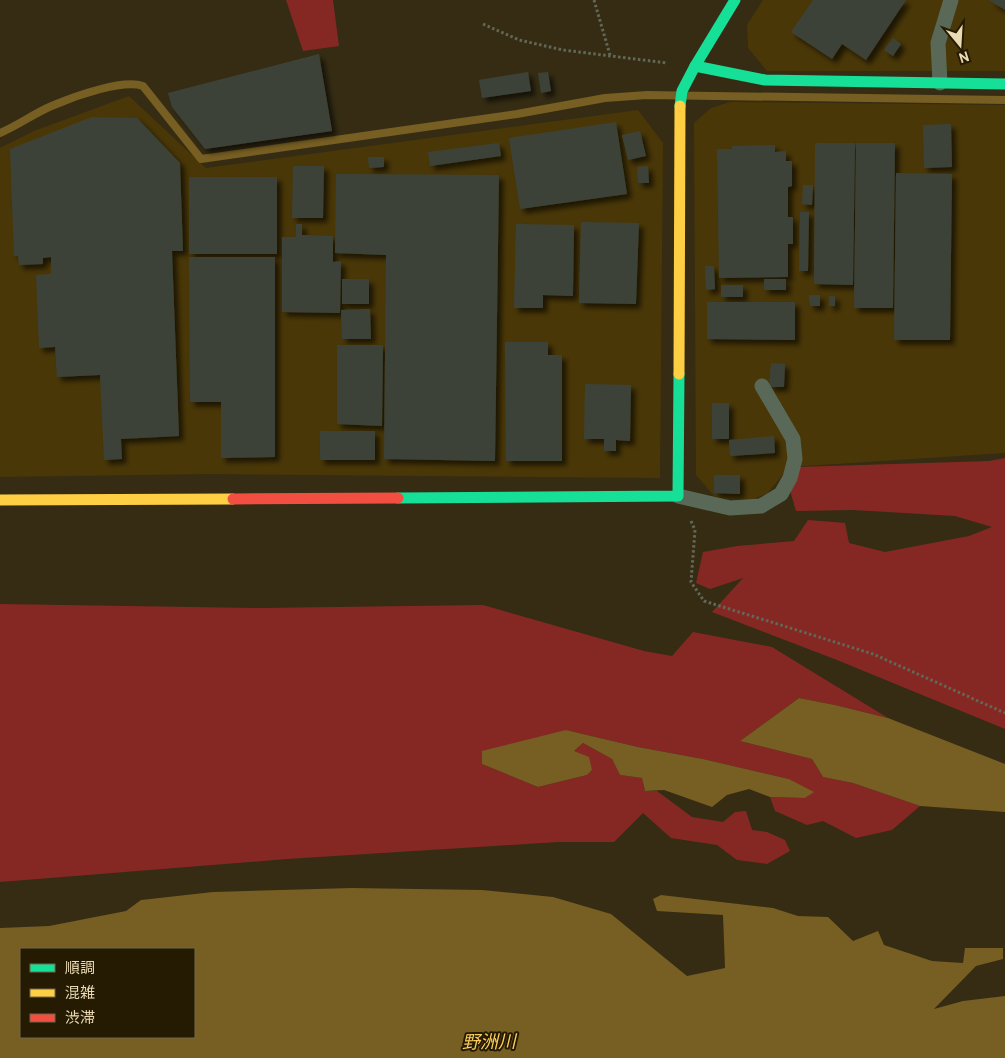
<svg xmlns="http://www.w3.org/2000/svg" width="1005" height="1058" font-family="Overpass,'Noto Sans JP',sans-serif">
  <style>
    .built { fill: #493707 }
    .green { fill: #852823 }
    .water { fill: #775e22; fill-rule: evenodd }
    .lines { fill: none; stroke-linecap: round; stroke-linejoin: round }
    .stream { stroke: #775e22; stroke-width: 8 }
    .building { fill: #3d4338; filter: url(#shadow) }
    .path { stroke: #626857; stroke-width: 3; stroke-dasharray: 2.5 2.5; stroke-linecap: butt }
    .lane { stroke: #5a6957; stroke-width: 15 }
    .fast { stroke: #16e098; stroke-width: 11 }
    .slow { stroke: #ffcf43; stroke-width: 11 }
    .jam { stroke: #f24e42; stroke-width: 11 }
    .labels { text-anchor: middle; stroke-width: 4; stroke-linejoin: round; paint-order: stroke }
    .water-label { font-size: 18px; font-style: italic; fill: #fecf5e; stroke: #251b03 }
  </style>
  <defs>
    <filter id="shadow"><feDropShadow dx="4.5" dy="4.5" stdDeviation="2.5" flood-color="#0009"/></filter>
  </defs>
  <rect width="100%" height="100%" fill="#352c13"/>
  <!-- built -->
  <g class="built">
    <path d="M 763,0 L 1005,0 L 1005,71 L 767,71 L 748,48 L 747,25 Z"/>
    <path d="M 129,96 L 206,168 L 638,110 L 663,143 L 660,478 L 209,474 L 0,477 L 0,148 L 34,131 Z"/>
    <path d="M 730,102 L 1005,105 L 1005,453 L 789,467 L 767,494 L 753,499 L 725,500 L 714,496 L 696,475 L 694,123 L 711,108 Z"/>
  </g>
  <!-- green -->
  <g class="green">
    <path d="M 286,0 L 333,0 L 339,46 L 303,51 Z"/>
    <path d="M 1005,458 L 1005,729 L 837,660 L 712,612 L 743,578 L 710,589 L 696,583 L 703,552 L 737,546 L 794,541 L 808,520 L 845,523 L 849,543 L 885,552 L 969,536 L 992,527 L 955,516 L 853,510 L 796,511 L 789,487 L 797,467 L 989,461 Z"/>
    <path d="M 0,604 L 262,608 L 483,605 L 644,651 L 672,656 L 693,632 L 772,647 L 888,718 L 835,705 L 799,698 L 740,741 L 812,759 L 823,777 L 853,783 L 920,806 L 892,830 L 856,838 L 823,821 L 807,825 L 775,811 L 770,797 L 805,798 L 813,792 L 789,779 L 703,759 L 638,747 L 566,730 L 482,764 L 538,787 L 587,775 L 592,770 L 574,751 L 583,743 L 612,759 L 620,775 L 642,778 L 645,791 L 657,791 L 692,817 L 723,822 L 735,812 L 746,811 L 752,830 L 767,832 L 785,840 L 790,851 L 767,864 L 737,860 L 717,845 L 671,838 L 643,813 L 614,842 L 558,842 L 287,859 L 0,882 Z"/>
  </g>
  <!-- water -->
  <g class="water">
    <path d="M 799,698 L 835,705 L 888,718 L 1005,764 L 1005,812 L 920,806 L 853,783 L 823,777 L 812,759 L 740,741 Z"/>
    <path d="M 566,730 L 638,747 L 703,759 L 789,779 L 814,792 L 805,798 L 770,797 L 749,789 L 727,795 L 712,807 L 664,790 L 645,791 L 642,778 L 620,775 L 612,759 L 583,743 L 574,751 L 589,757 L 592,770 L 587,775 L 538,787 L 482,764 L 482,751 Z"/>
    <path d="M 352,888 L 482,890 L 553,897 L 611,914 L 687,976 L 725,968 L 723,915 L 657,911 L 653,899 L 661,895 L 773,908 L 798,916 L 828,917 L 853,941 L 878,931 L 884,945 L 932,961 L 963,963 L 965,948 L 1003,948 L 1003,959 L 976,966 L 934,1009 L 963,1001 L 1005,996 L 1005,1058 L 0,1058 L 0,928 L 49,926 L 126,911 L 141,900 L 213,892 ZM 21,949 L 194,949 L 194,1037 L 21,1037 Z"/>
  </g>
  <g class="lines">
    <!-- stream -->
    <path class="stream" d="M 0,133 C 19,125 36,112 54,105 C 75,96 123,79 143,86 L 201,159 L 517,114 L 605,98 L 647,95 L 1005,100"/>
  </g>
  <!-- building -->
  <g class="building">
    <path d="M 813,0 L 906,0 L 866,60 L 842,44 L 832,59 L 791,32 Z"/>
    <path d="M 989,0 L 1005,0 L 1005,10 Z"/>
    <path d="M 893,38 L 901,44 L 893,56 L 884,50 Z"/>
    <path d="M 319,54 L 332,131 L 205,149 L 172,107 L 168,93 Z"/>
    <path d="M 528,72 L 531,91 L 482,98 L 479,80 Z"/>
    <path d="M 548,72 L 551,91 L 541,93 L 538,73 Z"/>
    <path d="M 92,117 L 137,118 L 180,163 L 183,251 L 172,251 L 179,436 L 121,439 L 122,459 L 104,460 L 100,375 L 57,377 L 55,347 L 39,348 L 36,275 L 51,274 L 51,257 L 43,258 L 43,264 L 19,265 L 18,256 L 14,256 L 10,149 Z"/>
    <path d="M 616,122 L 627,194 L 520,209 L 509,138 Z"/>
    <path d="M 951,124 L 952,167 L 924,168 L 923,125 Z"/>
    <path d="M 640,131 L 646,156 L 628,160 L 622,135 Z"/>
    <path d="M 499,143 L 501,156 L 430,166 L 428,152 Z"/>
    <path d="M 815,143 L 855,143 L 853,285 L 814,284 Z"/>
    <path d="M 856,143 L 895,143 L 893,308 L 854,308 Z"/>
    <path d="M 775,145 L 775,152 L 786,151 L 786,161 L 792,161 L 792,186 L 788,187 L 788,217 L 793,217 L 793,244 L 788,244 L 788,277 L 719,278 L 717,149 L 732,149 L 732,146 Z"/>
    <path d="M 368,157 L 384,157 L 384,167 L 369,168 Z"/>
    <path d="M 293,166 L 324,166 L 323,218 L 292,218 Z"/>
    <path d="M 648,166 L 649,183 L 638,183 L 637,167 Z"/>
    <path d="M 896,173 L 952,174 L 950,340 L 894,340 Z"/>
    <path d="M 336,174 L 499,175 L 495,461 L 384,459 L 386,255 L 335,253 Z"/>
    <rect x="189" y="177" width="88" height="77"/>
    <path d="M 803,185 L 813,185 L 812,205 L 802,204 Z"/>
    <path d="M 800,212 L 809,212 L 808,271 L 799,271 Z"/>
    <path d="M 581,222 L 639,223 L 636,304 L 579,303 Z"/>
    <path d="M 296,224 L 302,224 L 302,235 L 333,236 L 333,262 L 341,261 L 340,313 L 282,312 L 282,237 L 296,237 Z"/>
    <path d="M 516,224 L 574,225 L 573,296 L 543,295 L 543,308 L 514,308 Z"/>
    <path d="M 189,257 L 275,257 L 275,457 L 221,458 L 221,402 L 190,402 Z"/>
    <path d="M 705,266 L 714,266 L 715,289 L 706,290 Z"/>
    <rect x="342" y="279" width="27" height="25"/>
    <rect x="764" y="279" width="22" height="11"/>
    <rect x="721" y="285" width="22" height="12"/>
    <path d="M 809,295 L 820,295 L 820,306 L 810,306 Z"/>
    <rect x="829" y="296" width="6" height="10"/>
    <path d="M 707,302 L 795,302 L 795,340 L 707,339 Z"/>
    <path d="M 370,309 L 371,339 L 342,339 L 341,310 Z"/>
    <path d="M 505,342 L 548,342 L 548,355 L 562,355 L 562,461 L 506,461 Z"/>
    <path d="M 337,345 L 383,345 L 382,426 L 337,424 Z"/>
    <path d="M 771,363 L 785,364 L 784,387 L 769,387 Z"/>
    <path d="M 585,384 L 631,385 L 630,441 L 616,440 L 616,451 L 604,451 L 604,439 L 584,439 Z"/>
    <rect x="712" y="403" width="17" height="36"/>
    <rect x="320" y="431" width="55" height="29"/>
    <path d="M 774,436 L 775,453 L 730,456 L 729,440 Z"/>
    <path d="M 714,475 L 740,475 L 740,494 L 714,493 Z"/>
  </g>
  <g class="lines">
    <!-- path -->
    <g class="path">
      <path d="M 594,0 L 610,55"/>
      <path d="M 483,24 L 519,40 L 563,50 L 667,63"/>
      <path d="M 691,521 L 695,530 L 691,582 L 704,601 L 873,654 L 1005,713"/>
    </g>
    <!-- lane -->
    <g class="lane">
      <path d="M 940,83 L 938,43 L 951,0"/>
      <path d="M 678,496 L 730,508 L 761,506 L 781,494 L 790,478 L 795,459 L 793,439 L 762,386"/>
    </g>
    <!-- fast -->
    <g class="fast">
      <path d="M 695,66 L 765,80 L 1005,84"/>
      <path d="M 680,106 L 682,91 L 695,66 L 735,0"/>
      <path d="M 398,498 L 678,496 L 679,374"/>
    </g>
    <!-- slow -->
    <g class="slow">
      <path d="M 679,374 L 680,106"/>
      <path d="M 0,500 L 233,499"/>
    </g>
    <!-- jam -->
    <path class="jam" d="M 233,499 L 398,498"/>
  </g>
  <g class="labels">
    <!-- water labels -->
    <g class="water-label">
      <text transform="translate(489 1042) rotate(-1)" y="6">野洲川</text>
    </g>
  </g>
  <!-- legend -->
  <rect x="20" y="948" width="175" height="90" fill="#251b03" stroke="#74674a"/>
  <rect x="30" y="964" width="25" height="8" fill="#16e098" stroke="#74674a"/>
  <text x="65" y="973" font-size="15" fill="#ebdab4">順調</text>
  <rect x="30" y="989" width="25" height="8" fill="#ffcf43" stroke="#74674a"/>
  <text x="65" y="998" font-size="15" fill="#ebdab4">混雑</text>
  <rect x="30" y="1014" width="25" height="8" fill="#f24e42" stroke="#74674a"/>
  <text x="65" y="1023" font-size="15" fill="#ebdab4">渋滞</text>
  <!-- north arrow -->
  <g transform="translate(960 45) rotate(162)" stroke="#251b03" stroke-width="4" paint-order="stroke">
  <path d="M0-4L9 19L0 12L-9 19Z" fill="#ebdab4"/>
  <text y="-8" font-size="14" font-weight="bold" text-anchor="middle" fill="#ebdab4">N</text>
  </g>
</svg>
